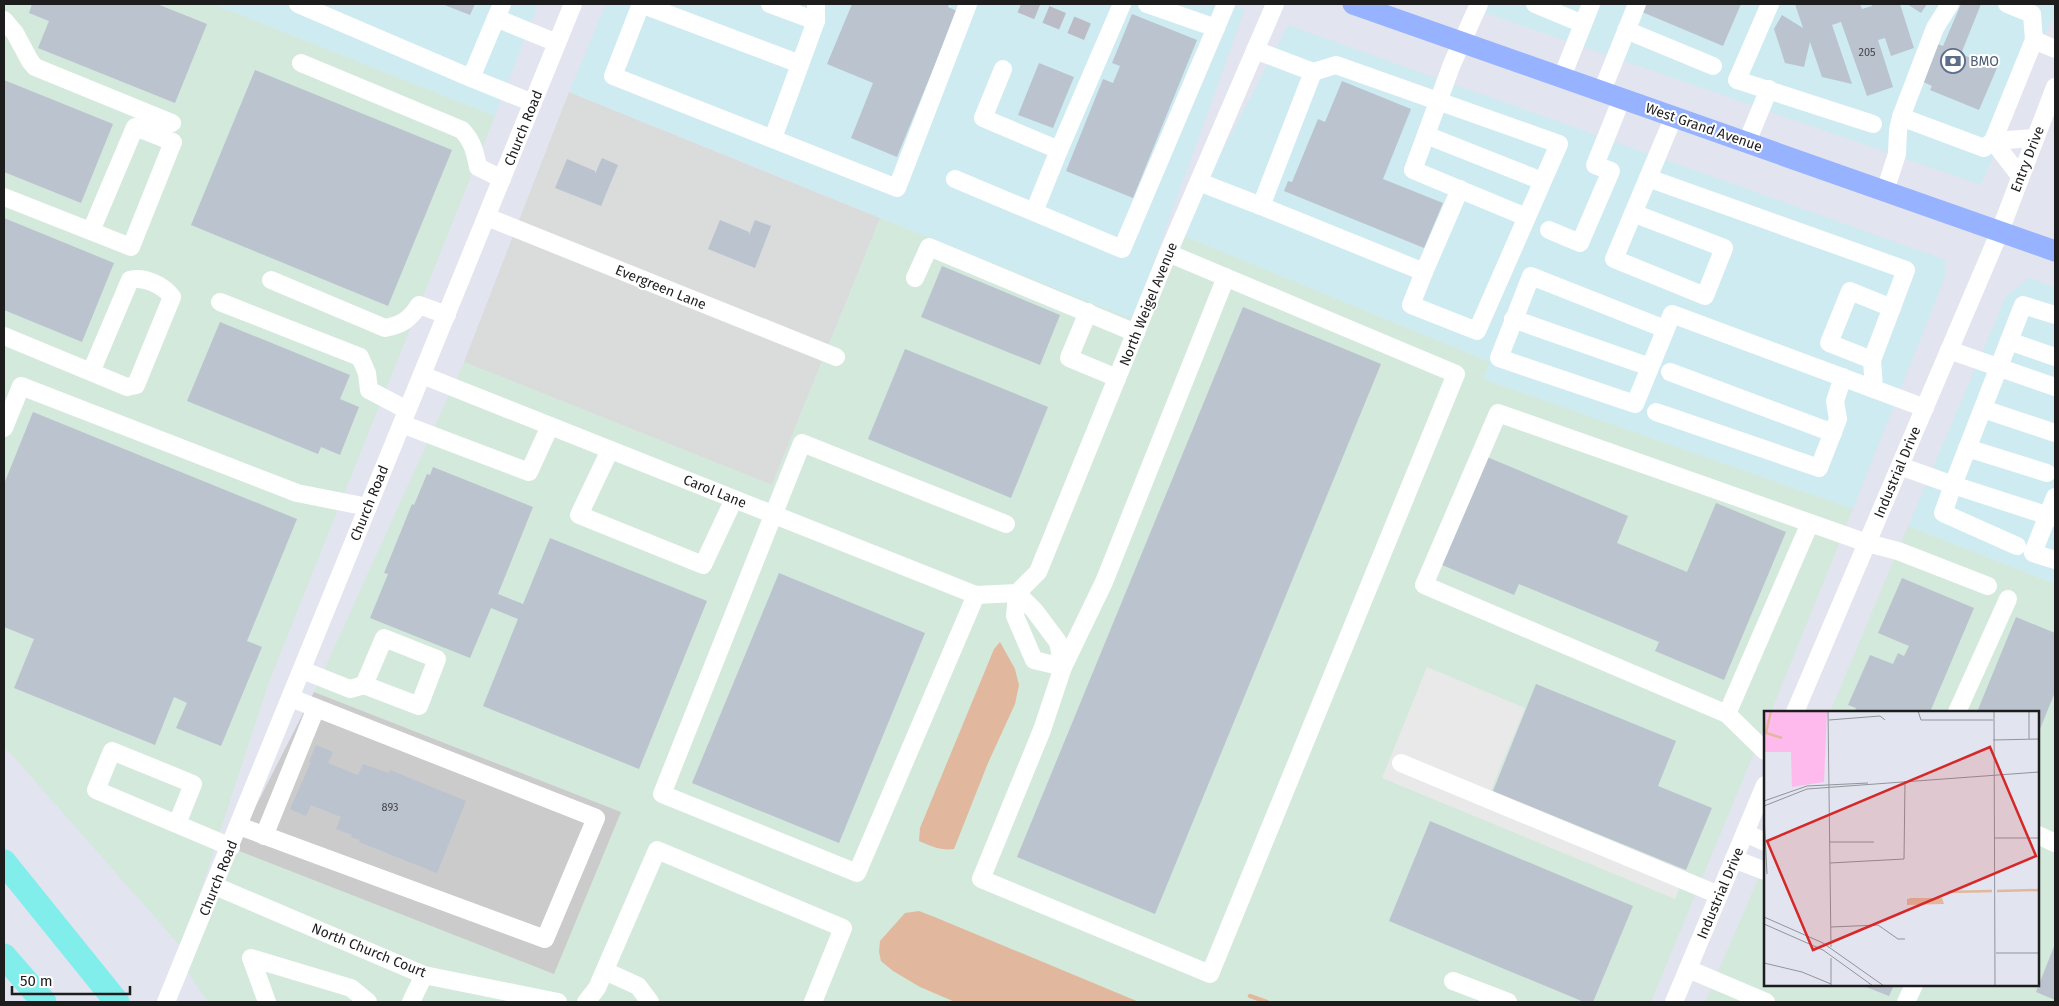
<svg xmlns="http://www.w3.org/2000/svg" width="2059" height="1006" font-family="'Fira Sans',sans-serif">
  <style>
    .residential { fill: #dadbdb }
    .commercial { fill: #cfebf2 }
    .industrial { fill: #d3e9db }
    .religious { fill: #cbcbcb }
    .parking { fill: #e9e9e9 }
    .water { fill: #e1b89e }
    .lines { fill: none; stroke-linecap: round; stroke-linejoin: round }
    .stream { stroke: #e1b89e; stroke-width: 4.5 }
    .building { fill: #bbc3cf }
    .minor-tunnel { stroke: #bbbcc5; stroke-width: 18; stroke-dasharray: 18 9; stroke-linecap: butt }
    .minor { stroke: #fff; stroke-width: 18 }
    .major { stroke: #97b3ff; stroke-width: 21 }
    .highway { stroke: #82eeeb; stroke-width: 25 }
    .labels { text-anchor: middle; stroke-width: 4; stroke-linejoin: round; paint-order: stroke }
    .number-label { font-size: 11px; fill: #44464a }
    .service-label { font-size: 14px; fill: #4e5e75; stroke: #fff; text-anchor: start }
    .street-label { font-size: 14px; fill: #1d1d1d; stroke: #fff }
    .inset-river { fill: none; stroke: #e1b89e; stroke-width: 2.5 }
    .inset-road { fill: none; stroke: #93949b; stroke-width: 1 }
    .view { fill: #d62828; fill-opacity: 0.15; stroke: #d62828; stroke-width: 2.5 }
    .inset-edge { fill: none; stroke: #1d1d1d; stroke-width: 2.5 }
  </style>
  <rect width="100%" height="100%" fill="#e2e4ef"/>
  <!-- residential -->
  <path class="residential" d="M 569,92 L 880,218 L 772,485 L 464,362 Z"/>
  <!-- commercial -->
  <g class="commercial">
    <path d="M 213,4 L 538,4 L 495,116 Z"/>
    <path d="M 606,4 L 1230,4 L 1245,9 L 1133,320 L 569,92 Z"/>
    <path d="M 1460,4 L 2055,4 L 2055,12 L 1981,185 Z"/>
    <path d="M 1288,25 L 1946,260 L 1945,277 L 1853,509 L 1483,379 L 1490,362 L 1179,234 Z"/>
    <path d="M 2029,278 L 2055,287 L 2055,584 L 1908,526 L 2006,296 Z"/>
  </g>
  <!-- industrial -->
  <g class="industrial">
    <path d="M 4,4 L 213,4 L 495,116 L 269,682 L 182,948 L 4,746 Z"/>
    <path d="M 880,218 L 1142,323 L 1179,234 L 1490,362 L 1483,379 L 1853,509 L 1771,712 L 1765,712 L 1765,726 L 1651,1002 L 208,1002 L 186,970 L 234,849 L 621,812 L 314,692 L 464,362 L 772,485 Z"/>
    <path d="M 1908,526 L 2055,584 L 2055,1002 L 1705,1002 L 1765,863 L 1765,985 L 2038,985 L 2038,712 L 1830,712 Z"/>
  </g>
  <!-- religious -->
  <path class="religious" d="M 314,692 L 621,812 L 554,974 L 234,849 Z"/>
  <!-- parking -->
  <path class="parking" d="M 1427,667 L 1525,708 L 1491,790 L 1686,871 L 1675,899 L 1382,778 Z"/>
  <!-- water -->
  <g class="water">
    <path d="M 1000,642 L 1015,669 L 1019,685 L 1015,704 L 988,763 L 954,849 C 942,851 930,846 919,841 L 920,828 L 994,649 Z"/>
    <path d="M 919,911 L 937,918 L 1139,1002 L 955,1002 L 920,987 L 893,971 L 881,961 L 879,952 L 880,941 L 905,913 Z"/>
  </g>
  <g class="lines">
    <!-- stream -->
    <path class="stream" d="M 1250,996 L 1267,1002"/>
  </g>
  <!-- building -->
  <g class="building">
    <path d="M 32,4 L 157,4 L 207,24 L 175,103 L 38,48 L 49,21 L 29,13 Z"/>
    <path d="M 442,4 L 475,4 L 470,15 Z"/>
    <path d="M 852,4 L 949,4 L 948,7 L 957,11 L 897,157 L 851,138 L 873,83 L 827,64 Z"/>
    <path d="M 1646,4 L 1741,4 L 1723,46 L 1642,12 Z"/>
    <path d="M 1795,4 L 1860,4 L 1862,9 L 1872,6 L 1871,4 L 1900,4 L 1914,48 L 1891,56 L 1885,38 L 1878,40 L 1893,87 L 1867,96 L 1841,22 L 1832,25 L 1852,84 L 1822,77 L 1810,42 L 1804,67 L 1785,63 L 1774,29 L 1782,15 L 1803,28 Z"/>
    <path d="M 1907,4 L 1927,4 L 1921,13 Z"/>
    <path d="M 1961,4 L 1981,4 L 1961,54 L 1997,68 L 1979,110 L 1930,90 L 1932,86 L 1919,80 L 1935,43 L 1943,46 Z"/>
    <path d="M 1132,14 L 1197,40 L 1133,198 L 1066,171 L 1103,79 L 1113,83 L 1120,66 L 1112,63 Z"/>
    <path d="M 1039,63 L 1074,77 L 1053,128 L 1018,115 Z"/>
    <path d="M 255,70 L 452,150 L 388,306 L 191,225 Z"/>
    <path d="M 4,80 L 113,124 L 81,203 L 4,172 Z"/>
    <path d="M 1342,81 L 1411,109 L 1383,179 L 1443,203 L 1424,248 L 1284,191 L 1288,181 L 1292,182 L 1318,119 L 1325,122 Z"/>
    <path d="M 602,158 L 618,165 L 601,206 L 555,188 L 567,159 L 595,171 L 595,174 Z"/>
    <path d="M 4,218 L 114,263 L 82,342 L 4,310 Z"/>
    <path d="M 720,220 L 749,232 L 749,235 L 755,220 L 771,226 L 755,268 L 708,249 Z"/>
    <path d="M 942,266 L 1060,315 L 1040,365 L 921,317 Z"/>
    <path d="M 1243,307 L 1381,364 L 1155,914 L 1017,857 Z"/>
    <path d="M 220,322 L 350,375 L 340,399 L 359,407 L 340,455 L 321,447 L 318,454 L 187,401 Z"/>
    <path d="M 905,349 L 1048,407 L 1011,498 L 868,439 Z"/>
    <path d="M 33,412 L 297,519 L 247,641 L 262,647 L 221,746 L 176,728 L 187,703 L 174,697 L 155,745 L 14,688 L 34,639 L 4,627 L 4,484 Z"/>
    <path d="M 1487,457 L 1628,516 L 1617,543 L 1687,572 L 1716,503 L 1786,532 L 1724,680 L 1655,651 L 1659,642 L 1519,584 L 1514,595 L 1442,565 Z"/>
    <path d="M 433,467 L 533,507 L 498,594 L 523,604 L 550,538 L 707,601 L 639,769 L 483,706 L 518,619 L 491,608 L 470,658 L 370,618 L 388,574 L 384,573 L 412,504 L 414,505 L 427,474 L 430,475 Z"/>
    <path d="M 779,573 L 925,633 L 839,843 L 692,783 Z"/>
    <path d="M 1902,578 L 1974,608 L 1930,712 L 1854,712 L 1856,708 L 1848,705 L 1870,655 L 1893,664 L 1898,653 L 1904,656 L 1909,646 L 1878,633 Z"/>
    <path d="M 2016,617 L 2055,633 L 2055,692 L 2038,734 L 2038,712 L 1977,712 Z"/>
    <path d="M 1536,684 L 1676,741 L 1658,786 L 1712,808 L 1686,870 L 1493,791 Z"/>
    <path d="M 316,745 L 333,752 L 328,763 L 358,775 L 363,764 L 389,773 L 390,770 L 466,801 L 437,873 L 359,842 L 360,840 L 351,837 L 352,835 L 336,829 L 341,817 L 311,805 L 306,816 L 290,809 L 311,762 L 309,762 Z"/>
    <path d="M 1430,821 L 1633,906 L 1593,1002 L 1584,1002 L 1389,921 Z"/>
    <path d="M 2055,944 L 2055,1000 L 2036,992 Z"/>
    <path d="M 1861,985 L 1894,985 L 1889,996 Z"/>
  </g>
  <g class="lines">
    <!-- minor-tunnel -->
    <path class="minor-tunnel" d="M 1021,4 L 1093,34"/>
    <!-- minor -->
    <g class="minor">
      <path d="M 298,4 L 471,78"/>
      <path d="M 502,4 L 496,18 L 557,43"/>
      <path d="M 770,4 L 816,21"/>
      <path d="M 1147,4 L 1216,28"/>
      <path d="M 1479,4 L 1452,64 L 1413,170 L 1526,217"/>
      <path d="M 1535,4 L 1583,24"/>
      <path d="M 1770,4 L 1737,80 L 1873,124"/>
      <path d="M 496,18 L 471,78 L 533,103"/>
      <path d="M 4,20 L 15,33 L 30,61 L 35,67 L 172,123"/>
      <path d="M 1626,30 L 1713,66"/>
      <path d="M 2034,40 L 2055,49"/>
      <path d="M 301,63 L 462,130 C 473,142 475,152 478,167 L 502,179"/>
      <path d="M 800,64 L 641,4 L 613,76 L 897,188 L 968,4"/>
      <path d="M 1003,69 L 983,118 L 1059,150 L 1122,4"/>
      <path d="M 1562,77 L 1591,4"/>
      <path d="M 1602,91 L 1637,4"/>
      <path d="M 1901,117 L 1935,28 L 1950,4"/>
      <path d="M 1426,135 L 1542,181"/>
      <path d="M 773,138 L 816,21 L 816,4"/>
      <path d="M 1993,141 L 2020,176"/>
      <path d="M 1993,141 L 2035,138"/>
      <path d="M 1747,142 L 1769,89"/>
      <path d="M 1648,178 L 1906,270 L 1872,360 L 1874,389"/>
      <path d="M 955,179 L 1122,249 L 1226,4"/>
      <path d="M 1199,182 L 1261,206 L 1313,72 L 1255,50"/>
      <path d="M 1885,191 L 1897,154 L 1898,130 L 1901,117 L 1984,148 L 1993,141 L 2034,40 L 2032,14 L 2007,4"/>
      <path d="M 4,197 L 131,247 L 173,142 L 135,127 L 91,231"/>
      <path d="M 1261,206 L 1424,272 L 1411,305 L 1477,331 L 1559,144 L 1336,65 L 1313,72"/>
      <path d="M 1034,212 L 1059,150"/>
      <path d="M 1633,213 L 1724,248 L 1705,296 L 1614,259 C 1634,211 1654,164 1674,116"/>
      <path d="M 487,217 L 836,357"/>
      <path d="M 1549,230 L 1580,243 L 1611,171 L 1595,165 L 1622,98"/>
      <path d="M 1168,253 C 1264,293 1360,334 1456,374 L 1210,974 L 981,879 L 1042,730 L 1063,667 L 1104,582 L 1226,277"/>
      <path d="M 1424,272 L 1460,189"/>
      <path d="M 915,278 L 929,247 L 1136,333"/>
      <path d="M 271,280 L 385,328 C 402,325 410,319 419,305 L 447,315"/>
      <path d="M 220,302 L 360,357 L 367,373 L 369,390 L 407,410"/>
      <path d="M 1088,312 L 1069,358 L 1117,378"/>
      <path d="M 1513,319 L 1650,367"/>
      <path d="M 1665,329 L 1531,276 L 1499,358 L 1635,404 L 1672,314 L 1925,408"/>
      <path d="M 4,336 L 127,387 L 136,385 L 172,297 C 163,285 144,276 130,280 L 91,372"/>
      <path d="M 2009,341 L 2055,357"/>
      <path d="M 1949,350 L 2055,387"/>
      <path d="M 1872,360 L 1829,343 L 1850,291 L 1892,308"/>
      <path d="M 1670,372 L 1833,433"/>
      <path d="M 422,375 L 976,595 L 1017,593 L 1038,572 L 1168,253 L 1275,4"/>
      <path d="M 1983,409 L 2055,433"/>
      <path d="M 1656,412 L 1819,468 L 1838,419 L 1835,401 L 1843,377"/>
      <path d="M 402,424 L 529,472 L 550,426"/>
      <path d="M 4,428 L 21,386 L 297,493 L 368,507"/>
      <path d="M 1967,448 L 2047,473"/>
      <path d="M 610,450 L 579,515 L 703,565 L 734,499"/>
      <path d="M 1900,466 L 1953,485 L 2023,305 L 2055,315"/>
      <path d="M 2055,497 L 2033,553 L 2055,560"/>
      <path d="M 2017,546 L 1943,513 L 1953,485 L 2055,518"/>
      <path d="M 1017,593 L 1015,616 L 1034,660 L 1063,667"/>
      <path d="M 1017,593 L 1034,610 L 1058,642 L 1063,667"/>
      <path d="M 976,595 L 857,873 L 662,794 L 802,443 L 1006,524"/>
      <path d="M 302,670 L 350,689 L 364,685 L 419,706 L 437,659 L 384,638 L 364,685"/>
      <path d="M 1795,712 L 2000,231 L 2055,87"/>
      <path d="M 1957,712 L 2008,599"/>
      <path d="M 1727,714 L 1810,523"/>
      <path d="M 1765,751 L 1727,714 L 1424,585 L 1498,413 L 1867,543 L 1898,551 L 1988,586"/>
      <path d="M 1401,763 L 1719,895"/>
      <path d="M 177,824 L 193,784 L 112,751 L 96,790 L 231,847"/>
      <path d="M 239,826 L 545,939 L 596,818 L 291,698"/>
      <path d="M 1745,833 L 1765,842"/>
      <path d="M 2038,835 L 2055,843"/>
      <path d="M 264,836 L 316,708"/>
      <path d="M 1734,859 L 1765,871"/>
      <path d="M 215,886 L 424,975 L 558,1002"/>
      <path d="M 1688,969 L 1766,1002"/>
      <path d="M 605,971 L 638,986 L 650,1002"/>
      <path d="M 1453,981 L 1508,1002"/>
      <path d="M 166,1002 L 573,4"/>
      <path d="M 267,1002 L 251,958 L 351,988 L 368,1002"/>
      <path d="M 411,1002 L 424,975"/>
      <path d="M 586,1002 L 597,988 L 657,850 L 843,928 L 813,1002"/>
      <path d="M 1674,1002 L 1765,785"/>
      <path d="M 1906,1002 L 1914,985"/>
    </g>
    <!-- major -->
    <path class="major" d="M 1353,4 L 2055,251"/>
    <!-- highway -->
    <g class="highway">
      <path d="M 4,862 L 117,1002"/>
      <path d="M 4,956 L 44,1002"/>
    </g>
  </g>
  <!-- icons -->
  <defs>
    <symbol id="bank-ring" viewBox="-11 -11 22 22"><circle r="9.5" fill="#fff" stroke="#5c6f8a" stroke-width="1.5"/><path d="M-6-4H6V4H-6ZM0-2.3a2.3 2.3 0 1 0 0 4.6a2.3 2.3 0 1 0 0-4.6Z" fill="#5c6f8a"/></symbol>
  </defs>
  <g fill-rule="evenodd">
    <use href="#bank-ring" x="1939" y="47" width="28" height="28"/>
  </g>
  <g class="labels">
    <!-- number labels -->
    <g class="number-label">
      <text x="1867" y="56">205</text>
      <text x="390" y="811">893</text>
    </g>
    <!-- service labels -->
    <g class="service-label">
      <text x="1970" y="66">BMO</text>
    </g>
    <!-- street labels -->
    <g class="street-label">
      <text transform="translate(1704 127) rotate(19)" y="5">West Grand Avenue</text>
      <text transform="translate(523 128) rotate(-68)" y="5">Church Road</text>
      <text transform="translate(2027 159) rotate(-69)" y="5">Entry Drive</text>
      <text transform="translate(661 287) rotate(22)" y="5">Evergreen Lane</text>
      <text transform="translate(1148 304) rotate(-68)" y="5">North Weigel Avenue</text>
      <text transform="translate(1897 472) rotate(-67)" y="5">Industrial Drive</text>
      <text transform="translate(715 491) rotate(22)" y="5">Carol Lane</text>
      <text transform="translate(369 503) rotate(-68)" y="5">Church Road</text>
      <text transform="translate(218 878) rotate(-68)" y="5">Church Road</text>
      <text transform="translate(1720 893) rotate(-67)" y="5">Industrial Drive</text>
      <text transform="translate(369 950) rotate(22)" y="5">North Church Court</text>
    </g>
  </g>
  <!-- overview -->
  <g transform="translate(1764 711)">
    <rect width="275" height="275" fill="#e2e4ef"/>
    <path d="M 0,0 L 63,0 L 60,71 L 28,76 L 27,41 L 0,41 Z" fill="#febaed"/>
    <path d="M 147,187 L 178,187 L 180,193 L 143,194 L 143,188 Z" fill="#e1b89e"/>
    <path class="inset-river" d="M 7,0 L 2,22 L 18,27M 233,180 L 275,179M 184,181 L 228,180"/>
    <path class="inset-road" d="M 64,0 L 67,236M 154,0 L 157,9 L 229,9M 230,0 L 231,275M 265,0 L 265,28M 65,9 L 116,5 L 121,9M 229,29 L 275,28M 0,90 L 43,75 L 104,72M 0,95 L 43,78 L 275,61M 0,105 L 3,163M 230,127 L 275,127M 66,131 L 110,131M 66,152 L 140,148 L 141,70M 0,206 L 59,232 L 120,275M 0,213 L 59,239 L 109,275M 67,216 L 114,214 L 134,228 L 141,228M 232,242 L 275,242M 67,247 L 67,275M 0,252 L 38,261 L 67,273"/>
    <path class="view" d="M 226,36 L 272,145 L 49,239 L 3,130 Z"/>
    <rect width="275" height="275" class="inset-edge"/>
  </g>
  <!-- border -->
  <rect width="2059" height="1006" fill="none" stroke="#1d1d1d" stroke-width="10"/>
  <!-- scale -->
  <path d="M12 986v8h118v-8" fill="none" stroke="#1d1d1d" stroke-width="2.5"/>
  <text x="20" y="986" font-size="15" fill="#1d1d1d" stroke="#ffffff" stroke-width="4" paint-order="stroke">50 m</text>
</svg>
